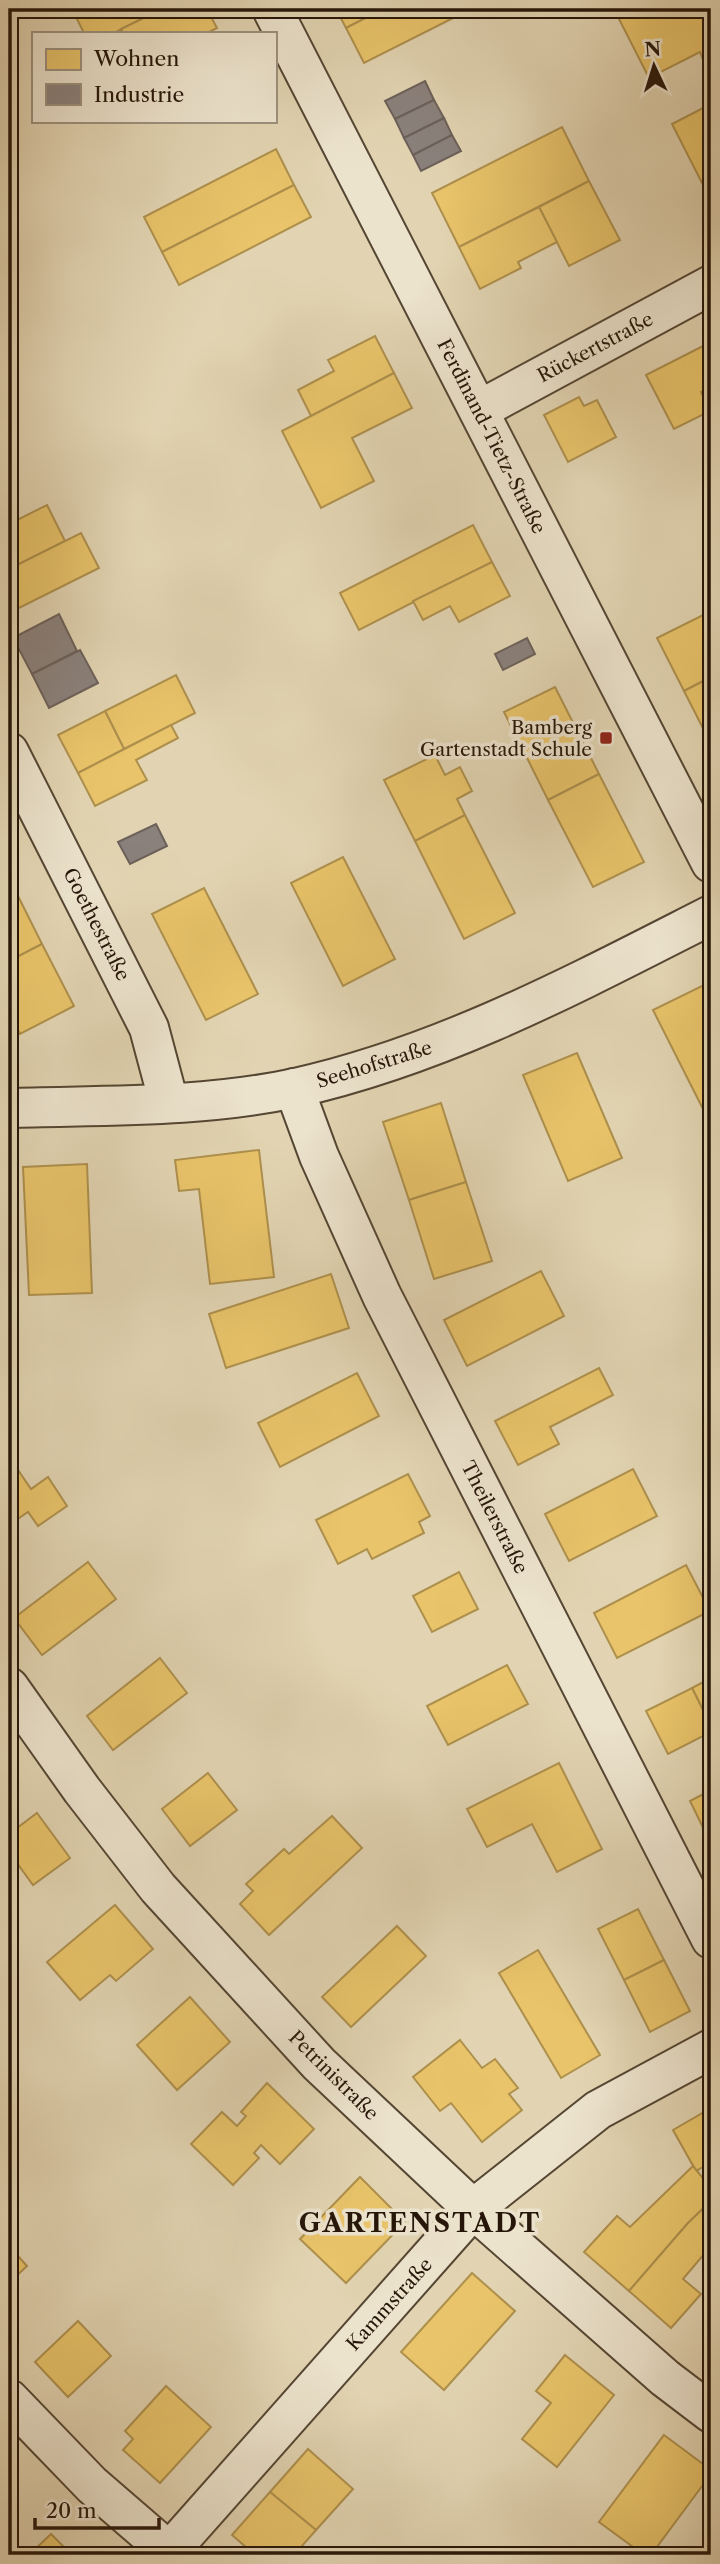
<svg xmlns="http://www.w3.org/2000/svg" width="720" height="2564" font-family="'Libre Caslon Text',serif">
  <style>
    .homes { fill: #e9c46a; stroke: #ae904d; stroke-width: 2 }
    .industry { fill: #8a817c; stroke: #6c615a; stroke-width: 2 }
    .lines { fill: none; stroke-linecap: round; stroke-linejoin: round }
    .minor-casing { stroke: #554633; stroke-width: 42 }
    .minor { stroke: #ece3cd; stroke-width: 38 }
    .poi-dot { fill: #8f2418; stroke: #ece3cd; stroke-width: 2.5 }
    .labels { text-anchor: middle; stroke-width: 7; stroke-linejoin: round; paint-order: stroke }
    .street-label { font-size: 19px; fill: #261609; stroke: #ece3cd }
    .poi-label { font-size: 19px; fill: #261609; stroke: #ece3cd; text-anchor: end }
    .district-label { font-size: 26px; font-weight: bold; letter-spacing: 2px; fill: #261609; stroke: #ece3cd }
  </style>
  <rect width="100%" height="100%" fill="#e2d4b2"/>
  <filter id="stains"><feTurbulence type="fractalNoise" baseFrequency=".00286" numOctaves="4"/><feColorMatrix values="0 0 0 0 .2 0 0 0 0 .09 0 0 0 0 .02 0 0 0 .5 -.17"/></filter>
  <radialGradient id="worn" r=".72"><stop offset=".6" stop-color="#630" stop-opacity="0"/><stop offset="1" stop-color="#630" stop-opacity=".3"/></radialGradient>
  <!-- homes -->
  <g class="homes">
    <path d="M 83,9 L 162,9 L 114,33 L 84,33 L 74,13 Z"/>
    <path d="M 162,9 L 207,9 L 217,28 L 207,33 L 123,33 L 121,29 Z"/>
    <path d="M 336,9 L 383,9 L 346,28 Z"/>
    <path d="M 383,9 L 471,9 L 364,63 L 346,28 Z"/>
    <path d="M 634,9 L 703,9 L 711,25 L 711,58 L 704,62 L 700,52 L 649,78 L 618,17 Z"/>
    <path d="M 711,104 L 711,181 L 703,185 L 672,124 Z"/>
    <path d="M 562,127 L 589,181 L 459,247 L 432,193 Z"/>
    <path d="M 276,149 L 294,185 L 162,252 L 144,217 Z"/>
    <path d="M 589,181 L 620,240 L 569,266 L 539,207 Z"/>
    <path d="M 294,185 L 311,217 L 179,285 L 162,252 Z"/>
    <path d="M 539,207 L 557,242 L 518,262 L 521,268 L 480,289 L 459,247 Z"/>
    <path d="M 375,336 L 394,373 L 311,416 L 298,390 L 334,371 L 328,360 Z"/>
    <path d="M 711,342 L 711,387 L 701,392 L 710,411 L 674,429 L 646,375 Z"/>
    <path d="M 394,373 L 412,408 L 352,438 L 374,481 L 321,508 L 282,431 Z"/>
    <path d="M 579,397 L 584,406 L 597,400 L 616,437 L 568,462 L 544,415 Z"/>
    <path d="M 47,505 L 65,541 L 9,569 L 9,524 Z"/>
    <path d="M 473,525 L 492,562 L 359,630 L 340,593 Z"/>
    <path d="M 81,533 L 99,568 L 9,613 L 9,569 Z"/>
    <path d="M 492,562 L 510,596 L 459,622 L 450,606 L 423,620 L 413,601 Z"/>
    <path d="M 711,611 L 711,677 L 684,691 L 657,638 Z"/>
    <path d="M 176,675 L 195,713 L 124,749 L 105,711 Z"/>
    <path d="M 711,677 L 711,744 L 684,691 Z"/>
    <path d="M 555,687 L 599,774 L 548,800 L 504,712 Z"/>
    <path d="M 105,711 L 124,749 L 78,773 L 58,735 Z"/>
    <path d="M 171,725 L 178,738 L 136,760 L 147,780 L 95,806 L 78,773 Z"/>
    <path d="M 435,755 L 445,775 L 460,767 L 472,791 L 457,799 L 465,815 L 415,841 L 384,780 Z"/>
    <path d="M 599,774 L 644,862 L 593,887 L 548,800 Z"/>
    <path d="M 465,815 L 515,913 L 464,939 L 415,841 Z"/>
    <path d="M 343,857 L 395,959 L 343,986 L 291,883 Z"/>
    <path d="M 9,878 L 42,944 L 9,961 Z"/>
    <path d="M 204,888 L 258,994 L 206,1020 L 152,914 Z"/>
    <path d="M 42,944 L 74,1006 L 20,1034 L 9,1012 L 9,961 Z"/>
    <path d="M 708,983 L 711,990 L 711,1107 L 704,1111 L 653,1010 Z"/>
    <path d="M 577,1053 L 622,1158 L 568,1181 L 523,1075 Z"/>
    <path d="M 441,1103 L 466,1182 L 409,1200 L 383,1122 Z"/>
    <path d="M 259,1150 L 274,1277 L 210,1284 L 199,1189 L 179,1191 L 175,1160 Z"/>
    <path d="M 87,1164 L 92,1293 L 29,1295 L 23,1167 Z"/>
    <path d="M 466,1182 L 492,1261 L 434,1279 L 409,1200 Z"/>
    <path d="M 541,1271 L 564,1316 L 467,1366 L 444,1320 Z"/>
    <path d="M 331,1274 L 349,1328 L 226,1368 L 209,1314 Z"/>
    <path d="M 599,1368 L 613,1395 L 550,1427 L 559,1444 L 518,1465 L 495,1421 Z"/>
    <path d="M 357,1373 L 379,1416 L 280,1467 L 258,1423 Z"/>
    <path d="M 14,1464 L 31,1489 L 48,1477 L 67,1506 L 38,1526 L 28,1512 L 9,1525 L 9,1468 Z"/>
    <path d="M 633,1469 L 657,1516 L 569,1561 L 545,1514 Z"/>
    <path d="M 408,1474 L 430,1516 L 419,1522 L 424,1533 L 372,1559 L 367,1549 L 338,1564 L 316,1520 Z"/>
    <path d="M 88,1562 L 116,1599 L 42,1655 L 14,1618 Z"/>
    <path d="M 686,1565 L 710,1611 L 617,1658 L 594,1613 Z"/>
    <path d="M 459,1572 L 478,1609 L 432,1632 L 413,1596 Z"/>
    <path d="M 160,1658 L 187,1693 L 113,1750 L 87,1716 Z"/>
    <path d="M 507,1665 L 528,1704 L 448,1745 L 427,1706 Z"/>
    <path d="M 711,1678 L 711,1726 L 692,1688 Z"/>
    <path d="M 692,1688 L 711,1726 L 711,1732 L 668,1754 L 646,1711 Z"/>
    <path d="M 559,1763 L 602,1849 L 557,1872 L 532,1824 L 487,1847 L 467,1809 Z"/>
    <path d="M 208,1773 L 237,1810 L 190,1846 L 162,1809 Z"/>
    <path d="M 711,1790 L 711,1844 L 690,1801 Z"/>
    <path d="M 37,1813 L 70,1858 L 33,1885 L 9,1852 L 9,1834 Z"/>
    <path d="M 332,1816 L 362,1848 L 269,1935 L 240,1904 L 253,1891 L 246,1884 L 284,1849 L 289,1854 Z"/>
    <path d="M 115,1905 L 153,1949 L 116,1981 L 110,1975 L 80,2000 L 47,1962 Z"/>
    <path d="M 638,1909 L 664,1960 L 624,1980 L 598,1929 Z"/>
    <path d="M 397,1926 L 426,1956 L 351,2027 L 322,1997 Z"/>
    <path d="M 538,1950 L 600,2055 L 561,2078 L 499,1973 Z"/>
    <path d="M 664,1960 L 690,2011 L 650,2032 L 624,1980 Z"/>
    <path d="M 190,1997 L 230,2042 L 177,2090 L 137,2045 Z"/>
    <path d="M 460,2040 L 482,2068 L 495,2059 L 518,2088 L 509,2094 L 522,2110 L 482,2142 L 451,2103 L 440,2111 L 413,2077 Z"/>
    <path d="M 267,2083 L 314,2129 L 280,2164 L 261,2145 L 254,2153 L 259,2158 L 233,2185 L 191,2144 L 222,2112 L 237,2126 L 246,2116 L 241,2112 Z"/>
    <path d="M 711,2108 L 711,2162 L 696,2171 L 673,2130 Z"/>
    <path d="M 693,2166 L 711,2188 L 711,2201 L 688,2223 L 629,2291 L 584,2252 L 617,2216 L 630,2227 Z"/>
    <path d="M 360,2177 L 405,2222 L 346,2283 L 300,2239 Z"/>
    <path d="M 711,2201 L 711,2246 L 683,2279 L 701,2294 L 671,2328 L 629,2291 L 688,2223 Z"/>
    <path d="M 9,2246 L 27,2266 L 9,2283 Z"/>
    <path d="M 472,2273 L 515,2311 L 444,2390 L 401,2352 Z"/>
    <path d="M 78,2321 L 111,2356 L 68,2397 L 35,2362 Z"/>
    <path d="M 565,2355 L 614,2395 L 557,2467 L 522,2439 L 551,2403 L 536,2391 Z"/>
    <path d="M 166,2386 L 211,2427 L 160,2483 L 123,2450 L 133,2439 L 125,2431 Z"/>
    <path d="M 664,2435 L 711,2470 L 711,2474 L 651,2555 L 644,2555 L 599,2522 Z"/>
    <path d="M 308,2449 L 353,2489 L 316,2530 L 270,2492 Z"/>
    <path d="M 270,2492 L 316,2530 L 294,2555 L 255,2555 L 232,2535 Z"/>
    <path d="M 51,2534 L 72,2555 L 29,2555 Z"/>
  </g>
  <!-- industry -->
  <g class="industry">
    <path d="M 425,81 L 434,100 L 395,119 L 385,101 Z"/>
    <path d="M 434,100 L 444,118 L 404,138 L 395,119 Z"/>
    <path d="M 444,118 L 452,135 L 413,155 L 404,138 Z"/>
    <path d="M 452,135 L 461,151 L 421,171 L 413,155 Z"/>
    <path d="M 59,614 L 77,651 L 32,674 L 13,638 Z"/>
    <path d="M 527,638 L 535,654 L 503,670 L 495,654 Z"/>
    <path d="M 80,650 L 98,683 L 49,708 L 32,674 Z"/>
    <path d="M 156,824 L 167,846 L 130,864 L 118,842 Z"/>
  </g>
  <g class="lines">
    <defs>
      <g id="minor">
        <path d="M 272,9 L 711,863"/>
        <path d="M 479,410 L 711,285"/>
        <path d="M 9,752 L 149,1028 L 169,1103"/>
        <path d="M 294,1088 L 319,1156 L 382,1296 L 711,1939"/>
        <path d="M 9,1108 C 104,1105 202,1108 295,1088 C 443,1055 577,983 711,915"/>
        <path d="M 9,1687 L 82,1790 L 158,1888 L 319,2064 L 473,2209 L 665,2378 L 711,2413"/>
        <path d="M 9,2399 L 92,2485 L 173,2555"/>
        <path d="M 169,2552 L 473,2209 L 598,2110 L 711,2049"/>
      </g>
    </defs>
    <!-- minor casing -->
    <use href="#minor" class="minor-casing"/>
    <!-- minor -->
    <use href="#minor" class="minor"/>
  </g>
  <!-- markers -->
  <rect class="poi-dot" x="599" y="731" width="14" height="14" rx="3.5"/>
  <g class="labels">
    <!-- street labels -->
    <g class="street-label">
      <text transform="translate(595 347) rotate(-28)" y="7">Rückertstraße</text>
      <text transform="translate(492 436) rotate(63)" y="7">Ferdinand-Tietz-Straße</text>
      <text transform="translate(97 924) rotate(63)" y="7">Goethestraße</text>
      <text transform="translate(374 1064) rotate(-17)" y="7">Seehofstraße</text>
      <text transform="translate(495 1517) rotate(63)" y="7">Theilerstraße</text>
      <text transform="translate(334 2075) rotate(45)" y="7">Petrinistraße</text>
      <text transform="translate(389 2304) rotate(-48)" y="7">Kammstraße</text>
    </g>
    <!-- poi labels -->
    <g class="poi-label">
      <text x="592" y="734">Bamberg<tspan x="592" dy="22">Gartenstadt Schule</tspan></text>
    </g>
    <!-- district labels -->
    <g class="district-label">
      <text x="420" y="2232">GARTENSTADT</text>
    </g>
  </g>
  <!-- margin -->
  <rect width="720" height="2564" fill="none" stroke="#e2d4b2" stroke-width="35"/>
  <rect x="10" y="10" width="699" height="2543" fill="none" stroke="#261609" stroke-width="3.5"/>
  <rect x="18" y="18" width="685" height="2529" fill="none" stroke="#261609" stroke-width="2"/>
  <!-- legend -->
  <rect x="32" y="32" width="245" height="91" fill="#ece3cd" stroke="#9d917f" stroke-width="2"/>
  <rect x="46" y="49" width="35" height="21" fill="#e9c46a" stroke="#9d917f" stroke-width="2"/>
  <text x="94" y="66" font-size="21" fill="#261609">Wohnen</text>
  <rect x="46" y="84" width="35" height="21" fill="#8a817c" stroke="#9d917f" stroke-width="2"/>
  <text x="94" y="102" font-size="21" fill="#261609">Industrie</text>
  <!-- north arrow -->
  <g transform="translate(654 66) rotate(356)" stroke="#ece3cd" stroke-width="5" paint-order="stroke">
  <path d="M0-5L12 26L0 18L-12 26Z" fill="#261609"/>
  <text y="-10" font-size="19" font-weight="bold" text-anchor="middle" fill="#261609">N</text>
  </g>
  <!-- scale -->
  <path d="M35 2518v10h124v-10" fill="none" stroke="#261609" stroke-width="3.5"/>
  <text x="46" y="2518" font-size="21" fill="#261609" stroke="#ece3cd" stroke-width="5" paint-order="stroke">20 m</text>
  <rect width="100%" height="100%" filter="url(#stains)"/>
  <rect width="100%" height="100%" fill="url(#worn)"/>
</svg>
